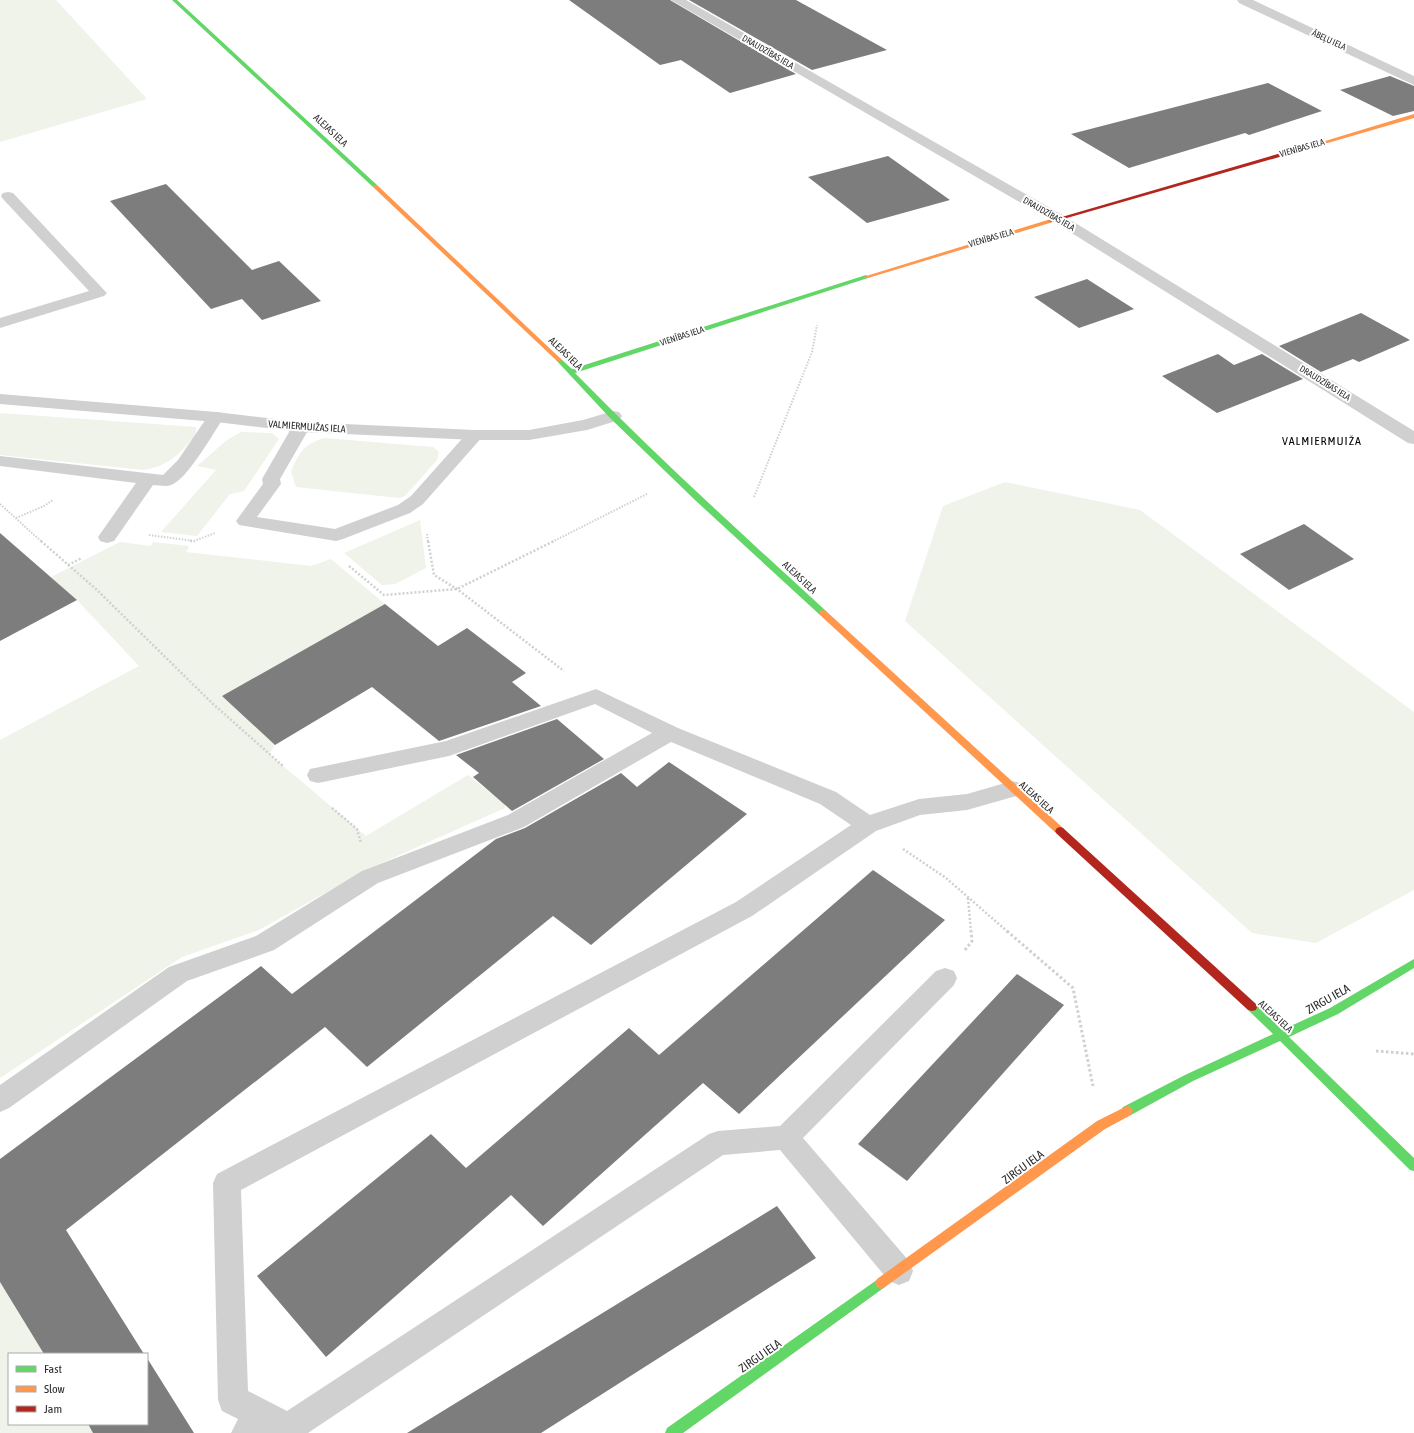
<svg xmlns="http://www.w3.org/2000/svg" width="1414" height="1433" font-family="'Asap Condensed',sans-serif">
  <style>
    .green { fill: #eff3ea }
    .building { fill: #7d7d7d }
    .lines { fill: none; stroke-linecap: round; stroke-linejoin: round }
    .path-far2 { stroke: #d0d0d0; stroke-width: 2; stroke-dasharray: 1.5 1.5; stroke-linecap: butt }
    .path-far1 { stroke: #d0d0d0; stroke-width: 2.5; stroke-dasharray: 2 2; stroke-linecap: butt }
    .path { stroke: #d0d0d0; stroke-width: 3; stroke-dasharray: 2.5 2.5; stroke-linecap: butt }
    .lane { fill: #d0d0d0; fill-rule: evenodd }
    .street { fill: #d0d0d0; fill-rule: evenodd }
    .fast { fill: #63d668; fill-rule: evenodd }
    .slow { fill: #ff974d; fill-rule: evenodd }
    .jam { fill: #b3261e; fill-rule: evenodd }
    .labels { text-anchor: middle; stroke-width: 4; stroke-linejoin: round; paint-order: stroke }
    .far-street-label { font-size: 9px; fill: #2b2b2b; stroke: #fff }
    .street-label { font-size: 10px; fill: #2b2b2b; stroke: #fff }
    .quarter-label { font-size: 12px; letter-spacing: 1px; fill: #000; stroke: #fff }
    .near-street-label { font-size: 12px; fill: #2b2b2b; stroke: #fff }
  </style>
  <rect width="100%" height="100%" fill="#fff"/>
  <!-- green -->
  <g class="green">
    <path d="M 0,0 L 56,0 L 147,99 L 0,142 Z"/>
    <path d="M 0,413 L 196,427 L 196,435 C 180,453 169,466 144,470 L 0,455 Z"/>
    <path d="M 241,432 L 272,433 L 279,439 L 244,491 L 230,494 L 197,536 L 161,532 L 216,470 L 197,466 L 227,440 Z"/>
    <path d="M 324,438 L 433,447 L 439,452 L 437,460 L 405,496 L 399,498 L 296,487 L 291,471 C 300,452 303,445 324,438 Z"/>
    <path d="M 1005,482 L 1140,510 L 1414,712 L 1414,890 L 1316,943 L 1252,933 L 905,621 L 943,506 Z"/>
    <path d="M 420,520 L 426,568 L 395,584 L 382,585 L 344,553 Z"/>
    <path d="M 120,542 L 151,546 L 153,542 L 189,546 L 186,552 L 311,566 L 331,559 L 385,604 L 222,696 L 275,745 L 269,754 L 366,836 L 468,775 L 505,804 L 505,808 L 368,869 L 259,930 L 182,957 L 0,1078 L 0,740 L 139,666 L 77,600 L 51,577 Z"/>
    <path d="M 0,1282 L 44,1354 L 9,1354 L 9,1424 L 87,1424 L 93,1433 L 0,1433 Z"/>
  </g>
  <!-- building -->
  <g class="building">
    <path d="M 569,0 L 670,0 L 796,74 L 730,93 L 681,60 L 660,65 Z"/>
    <path d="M 689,0 L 796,0 L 887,50 L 812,70 Z"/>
    <path d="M 1390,76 L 1414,86 L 1414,111 L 1393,116 L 1340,90 Z"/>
    <path d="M 1268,83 L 1322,111 L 1249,135 L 1245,133 L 1129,168 L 1071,134 Z"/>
    <path d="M 888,156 L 950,200 L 867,223 L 808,177 Z"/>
    <path d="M 166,184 L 252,270 L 279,261 L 321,301 L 262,320 L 242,299 L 211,309 L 110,201 Z"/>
    <path d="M 1087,279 L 1134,309 L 1079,328 L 1034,297 Z"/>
    <path d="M 1361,313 L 1410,340 L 1359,362 L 1353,359 L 1321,372 L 1279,346 Z"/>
    <path d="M 1218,354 L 1234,365 L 1262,354 L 1303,379 L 1217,413 L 1162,376 Z"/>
    <path d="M 1304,524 L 1354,559 L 1289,590 L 1240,554 Z"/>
    <path d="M 0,533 L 77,600 L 0,641 Z"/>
    <path d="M 385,604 L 438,646 L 467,628 L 526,673 L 512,682 L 541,706 L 439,741 L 372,687 L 275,745 L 222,696 Z"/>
    <path d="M 557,719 L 604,759 L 512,811 L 473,777 L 479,773 L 456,755 Z"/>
    <path d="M 669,762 L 747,814 L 591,945 L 553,916 L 367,1067 L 325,1027 L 66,1230 L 144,1354 L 44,1354 L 0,1282 L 0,1159 L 261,966 L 292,994 L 496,839 L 525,828 L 621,773 L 637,787 Z"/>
    <path d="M 873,870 L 945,920 L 739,1114 L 703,1083 L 543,1226 L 511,1195 L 326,1357 L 257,1276 L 431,1134 L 466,1168 L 629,1028 L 659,1055 Z"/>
    <path d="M 1017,974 L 1064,1005 L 907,1181 L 858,1144 Z"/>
    <path d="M 777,1206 L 816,1258 L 541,1433 L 407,1433 Z"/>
    <path d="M 147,1358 L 194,1433 L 93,1433 L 88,1424 L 147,1424 Z"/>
  </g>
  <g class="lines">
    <!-- path-far2 -->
    <g class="path-far2">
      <path d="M 754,497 L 812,352 L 817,325"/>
      <path d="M 0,504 L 42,542"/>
      <path d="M 16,518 L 44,506 L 53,500"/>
      <path d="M 427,534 L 428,542"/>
      <path d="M 149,535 L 194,541 L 215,533"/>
      <path d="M 552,542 L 647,494"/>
    </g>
    <!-- path-far1 -->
    <g class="path-far1">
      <path d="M 41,541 L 97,590 L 212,703 L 283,766"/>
      <path d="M 190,541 L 195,541"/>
      <path d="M 428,541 L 434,575 L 457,589 L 564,671"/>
      <path d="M 68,565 L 82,558"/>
      <path d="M 349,566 L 384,595 L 457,589 L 554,541"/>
      <path d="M 332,808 L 357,829 L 361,843"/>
      <path d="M 903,849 L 946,878 L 1008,932"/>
      <path d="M 968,898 L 971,932"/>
    </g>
    <!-- path -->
    <g class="path">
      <path d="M 1007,931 L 1073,988 L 1093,1086"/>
      <path d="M 965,950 L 972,941 L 971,931"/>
      <path d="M 1376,1051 L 1414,1054"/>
    </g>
    <!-- lane -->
    <g class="lane">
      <path d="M 8,192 L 13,193 L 104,290 L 107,293 L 104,296 L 0,328 L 0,318 L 89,291 L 3,199 L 1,196 L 3,193 Z"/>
      <path d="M 216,412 L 222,413 L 224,417 C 214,432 187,480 171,485 C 166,487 159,485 153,485 L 114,541 L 107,543 L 100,541 L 98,537 L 136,483 L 0,466 L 0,456 L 163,475 L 178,460 L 210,413 Z"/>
      <path d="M 301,422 L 307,423 L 310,427 L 280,479 L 281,484 L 257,517 L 335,529 L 398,505 L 411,496 L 469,431 L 475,430 L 481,431 L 484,435 L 423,504 L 410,513 L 343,539 L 336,541 L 239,525 L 236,521 L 263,484 L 262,479 L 292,427 L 295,423 Z"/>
      <path d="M 596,689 L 678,728 L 836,792 L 870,815 L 919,799 L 967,794 L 1012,781 L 1020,783 L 1023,789 L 1020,795 L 967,810 L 920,815 L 876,831 L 752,916 L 241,1190 L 248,1391 L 287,1411 L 709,1134 L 718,1131 L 780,1126 L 936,971 L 945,968 L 954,971 L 957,978 L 954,985 L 803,1138 L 909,1261 L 913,1271 L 909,1281 L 899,1285 L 889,1281 L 780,1150 L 723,1155 L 308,1433 L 231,1433 L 238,1419 L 222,1411 L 218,1400 L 213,1183 L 217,1174 L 736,902 L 851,825 L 820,804 L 671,742 L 524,827 L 378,883 L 274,950 L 187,981 L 9,1108 L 0,1112 L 0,1085 L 169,967 L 256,936 L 362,871 L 508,815 L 652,733 L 595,704 L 449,756 L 318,783 L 310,781 L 307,775 L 310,769 L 446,741 Z"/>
    </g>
    <!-- street -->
    <g class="street">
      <path d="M 671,0 L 686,0 L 1064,216 L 1414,431 L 1414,444 L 1408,443 L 1054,222 Z"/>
      <path d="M 1237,0 L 1253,0 L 1414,76 L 1414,85 L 1239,3 Z"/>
      <path d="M 0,394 L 216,412 L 301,422 L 475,430 L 529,430 L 583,420 L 613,411 L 619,412 L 622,416 L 619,420 L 587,430 L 529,440 L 475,440 L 301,432 L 216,422 L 0,404 Z"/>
    </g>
    <!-- fast -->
    <g class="fast">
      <path d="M 172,0 L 177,0 L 377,185 L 377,187 L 373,187 Z"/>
      <path d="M 866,275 L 869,277 L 868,278 L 575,373 C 656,456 741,533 826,611 L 827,613 L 826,615 L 820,615 L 695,500 L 610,418 L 556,360 L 559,358 L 561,359 L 572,369 Z"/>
      <path d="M 1414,959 L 1414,968 L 1338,1014 L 1289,1037 L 1414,1158 L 1414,1171 L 1410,1170 L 1280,1041 L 1193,1081 L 1131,1115 L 1127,1116 L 1123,1115 L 1121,1111 L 1123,1107 L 1185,1075 L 1273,1034 L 1248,1010 L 1247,1007 L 1248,1004 L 1252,1003 L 1256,1004 L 1282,1030 L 1330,1008 Z"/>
      <path d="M 881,1277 L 885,1279 L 887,1283 L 885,1287 L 683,1433 L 665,1433 L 667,1428 Z"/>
    </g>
    <!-- slow -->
    <g class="slow">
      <path d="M 1414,114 L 1414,118 L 1307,149 L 1302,148 Z"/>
      <path d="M 373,185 L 377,185 L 561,359 L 561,361 L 557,361 L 373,187 Z"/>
      <path d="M 1051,219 L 1053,220 L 1053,222 L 868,278 L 863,277 Z"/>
      <path d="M 823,610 L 826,611 L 1063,828 L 1065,831 L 1063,834 L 1057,834 L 820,615 L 819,613 L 820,611 Z"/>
      <path d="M 1127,1106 L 1131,1107 L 1133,1111 L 1131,1115 L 1105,1129 L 885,1287 L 881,1289 L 877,1287 L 875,1283 L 877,1279 L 1097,1121 Z"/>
    </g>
    <!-- jam -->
    <g class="jam">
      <path d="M 1305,146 L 1308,148 L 1307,149 L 1053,222 L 1048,221 Z"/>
      <path d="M 1060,827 L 1063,828 L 1256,1004 L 1257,1007 L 1256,1010 L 1252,1011 L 1248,1010 L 1057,834 L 1055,831 L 1057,828 Z"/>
    </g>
  </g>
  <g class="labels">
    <!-- far-street labels -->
    <g class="far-street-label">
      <text transform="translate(1329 40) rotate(25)" y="3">ĀBEĻU IELA</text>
      <text transform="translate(768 52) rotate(30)" y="3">DRAUDZĪBAS IELA</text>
      <text transform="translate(1302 148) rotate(-16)" y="3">VIENĪBAS IELA</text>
      <text transform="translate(1049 214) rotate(30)" y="3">DRAUDZĪBAS IELA</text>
      <text transform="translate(991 238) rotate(-16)" y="3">VIENĪBAS IELA</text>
      <text transform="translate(682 336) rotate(-18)" y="3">VIENĪBAS IELA</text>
      <text transform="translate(1325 383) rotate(32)" y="3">DRAUDZĪBAS IELA</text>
    </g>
    <!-- street labels -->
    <g class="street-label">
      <text transform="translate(331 130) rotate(43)" y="4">ALEJAS IELA</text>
      <text transform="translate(566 353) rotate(44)" y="4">ALEJAS IELA</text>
      <text transform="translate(307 426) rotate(4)" y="4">VALMIERMUIŽAS IELA</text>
      <text transform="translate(800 577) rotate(43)" y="4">ALEJAS IELA</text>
      <text transform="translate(1037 797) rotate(42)" y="4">ALEJAS IELA</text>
      <text transform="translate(1276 1016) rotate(43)" y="4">ALEJAS IELA</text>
    </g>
    <!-- quarter labels -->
    <g class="quarter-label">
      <text x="1322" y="445">VALMIERMUIŽA</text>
    </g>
    <!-- near-street labels -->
    <g class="near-street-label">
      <text transform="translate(1328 999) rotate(-29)" y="4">ZIRGU IELA</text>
      <text transform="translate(1023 1167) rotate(-36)" y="4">ZIRGU IELA</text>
      <text transform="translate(760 1356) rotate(-35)" y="4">ZIRGU IELA</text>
    </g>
  </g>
  <!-- legend -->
  <rect x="8" y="1353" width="140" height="72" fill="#ffffff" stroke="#aaaaaa"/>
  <rect x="16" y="1366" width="20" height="6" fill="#63d668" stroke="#aaaaaa"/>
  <text x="44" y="1373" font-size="12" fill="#2b2b2b">Fast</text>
  <rect x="16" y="1386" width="20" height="6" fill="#ff974d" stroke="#aaaaaa"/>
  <text x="44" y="1393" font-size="12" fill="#2b2b2b">Slow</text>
  <rect x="16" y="1406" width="20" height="6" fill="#b3261e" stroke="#aaaaaa"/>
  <text x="44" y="1413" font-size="12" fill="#2b2b2b">Jam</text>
</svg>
